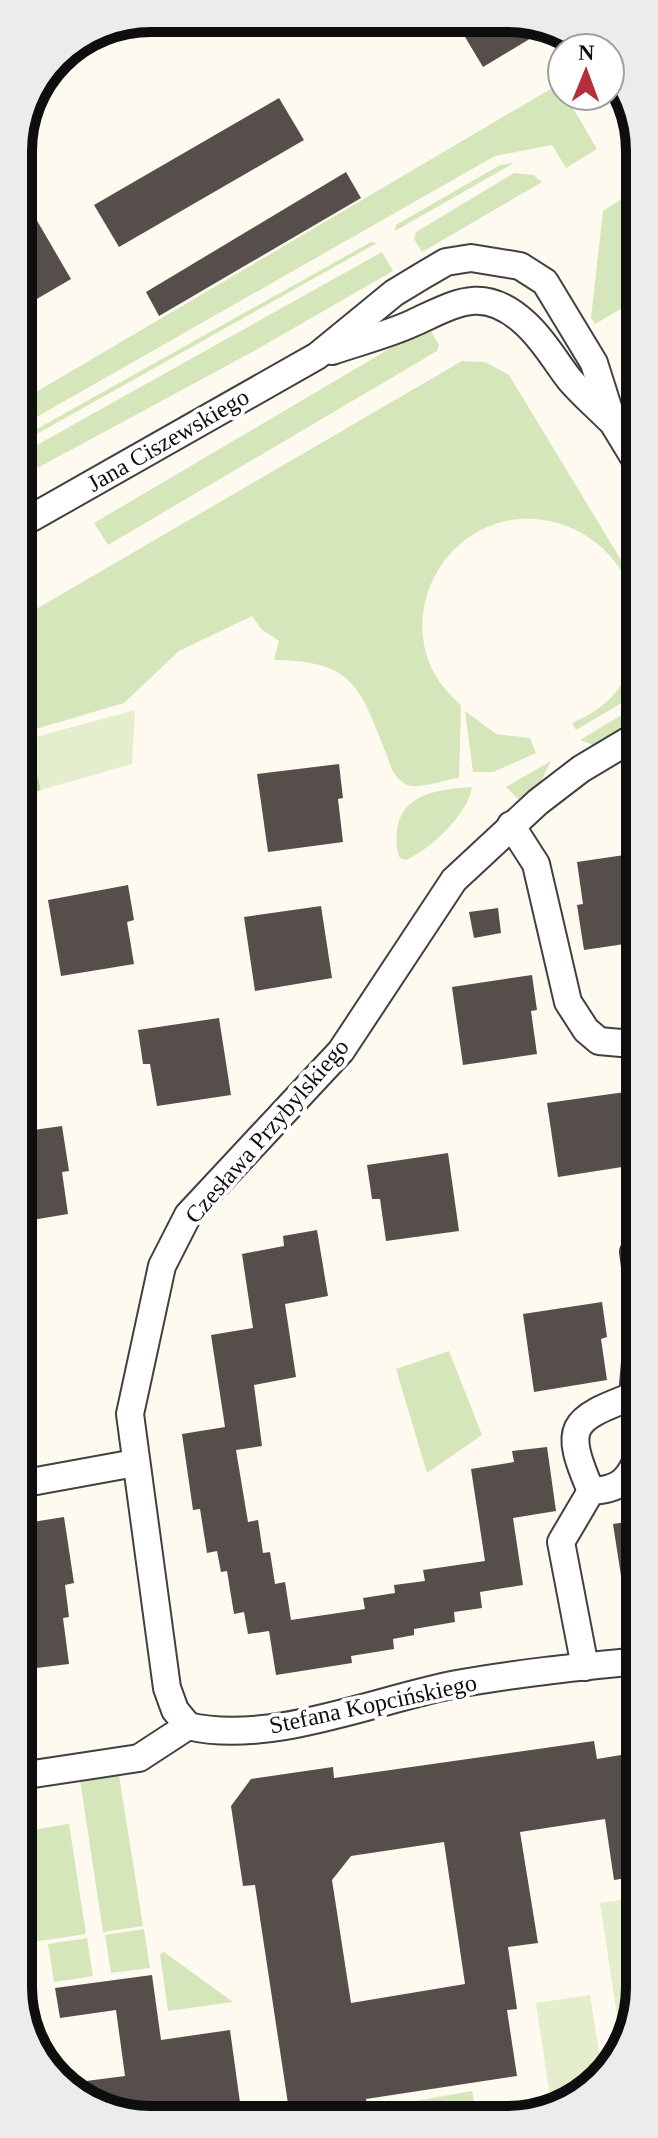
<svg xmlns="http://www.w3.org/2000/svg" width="658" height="2138" font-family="Georgia,serif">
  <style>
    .green { fill: #d5e6bb }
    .forest { fill: #bad69b }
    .pitch { fill: #e5eecc }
    .building { fill: #564e4b; fill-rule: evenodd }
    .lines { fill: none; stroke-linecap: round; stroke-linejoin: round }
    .minor-casing { stroke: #414141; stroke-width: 30 }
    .minor { stroke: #fff; stroke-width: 26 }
    .labels { text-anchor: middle; stroke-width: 8; stroke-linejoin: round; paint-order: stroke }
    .street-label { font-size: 24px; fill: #0e0e0e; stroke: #fff }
    .rim { fill: none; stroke: #0e0e0e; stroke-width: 10 }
  </style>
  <rect width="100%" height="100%" fill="#fefaef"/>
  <!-- green -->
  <g class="green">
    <path d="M 559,84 L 562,96 L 566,96 L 597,149 L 566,168 L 552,145 L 495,156 L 19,427 L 19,402 Z"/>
    <path d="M 514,163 L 395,231 L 396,225 L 500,165 Z"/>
    <path d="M 514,173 L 533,175 L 542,182 L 422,252 L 414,239 L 416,232 Z"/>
    <path d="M 638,188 L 638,217 L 628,223 L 638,243 L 638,299 L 595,324 L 591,318 L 603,211 Z"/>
    <path d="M 371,242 L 377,243 L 19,444 L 19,439 Z"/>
    <path d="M 382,252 L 393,271 L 254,351 L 19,478 L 19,455 Z"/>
    <path d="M 428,326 L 439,345 L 437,351 L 108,545 L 94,523 Z"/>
    <path d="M 462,361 L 485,362 L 509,375 L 638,588 L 638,693 L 576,730 L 572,723 C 613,705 631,682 636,636 C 645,561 568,500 495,524 C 433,545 402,621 437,678 C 443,688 453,697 461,706 L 459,778 C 444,779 419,791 405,784 C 393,777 390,764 386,753 C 359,685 353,661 274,660 L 279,641 L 261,629 L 252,616 L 179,651 L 124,703 L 19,734 L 19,619 Z"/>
    <path d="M 638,705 L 638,719 L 593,745 L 580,740 Z"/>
    <path d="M 465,711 L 496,734 L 530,738 L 536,753 L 493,772 L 473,772 Z"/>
    <path d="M 551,761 L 540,783 L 520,801 L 506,787 Z"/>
    <path d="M 472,787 C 468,814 431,849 406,860 L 400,858 C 396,850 396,842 397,832 C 400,793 441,789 472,787 Z"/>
    <path d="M 449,1351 L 482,1435 L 427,1473 L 396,1369 Z"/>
    <path d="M 118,1769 L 143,1926 L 103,1932 L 80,1780 Z"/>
    <path d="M 20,1787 L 25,1787 L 32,1830 L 69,1824 L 86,1934 L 20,1944 Z"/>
    <path d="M 144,1929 L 150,1968 L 111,1973 L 105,1935 Z"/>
    <path d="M 87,1938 L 93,1976 L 54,1982 L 48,1944 Z"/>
    <path d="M 31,1946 L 37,1984 L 20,1987 L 20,1948 Z"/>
    <path d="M 164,1952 L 233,2002 L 168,2011 L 160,1954 Z"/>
    <path d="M 472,2091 L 477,2118 L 390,2117 L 388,2106 Z"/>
  </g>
  <!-- forest -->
  <path class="forest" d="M 28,739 L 41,790 L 19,797 L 19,742 Z"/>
  <!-- pitch -->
  <g class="pitch">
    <path d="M 135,710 L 132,764 L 41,790 L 28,739 Z"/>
    <path d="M 640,1897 L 640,1995 L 621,2042 L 600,1903 Z"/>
    <path d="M 590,1995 L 603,2077 L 561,2101 L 551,2103 L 536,2003 Z"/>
  </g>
  <!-- building -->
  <g class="building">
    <path d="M 534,21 L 548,28 L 483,67 L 456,22 Z"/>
    <path d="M 279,98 L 304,140 L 119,247 L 94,205 Z"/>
    <path d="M 346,172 L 361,198 L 159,316 L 146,292 Z"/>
    <path d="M 18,188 L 71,279 L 18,310 Z"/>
    <path d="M 339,764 L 343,798 L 338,799 L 343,842 L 268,852 L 257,774 Z"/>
    <path d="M 638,853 L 638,942 L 584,950 L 577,905 L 583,904 L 577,862 Z"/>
    <path d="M 128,885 L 134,920 L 127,922 L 134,964 L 61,976 L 48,900 Z"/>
    <path d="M 321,906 L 332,978 L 255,991 L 244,917 Z"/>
    <path d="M 498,908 L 501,933 L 474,938 L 469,912 Z"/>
    <path d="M 532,975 L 537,1010 L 531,1011 L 537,1054 L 463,1065 L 452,987 Z"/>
    <path d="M 219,1018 L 231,1095 L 157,1106 L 150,1064 L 143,1064 L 138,1030 Z"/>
    <path d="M 625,1092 L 635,1165 L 558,1177 L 547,1103 Z"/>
    <path d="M 62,1126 L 69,1171 L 62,1172 L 68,1214 L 20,1222 L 19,1132 Z"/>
    <path d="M 448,1153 L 459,1231 L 386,1241 L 380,1199 L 372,1199 L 367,1165 Z"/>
    <path d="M 317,1230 L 328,1296 L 285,1304 L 296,1377 L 254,1385 L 262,1446 L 236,1450 L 248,1522 L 258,1520 L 263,1553 L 270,1552 L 275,1584 L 285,1582 L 291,1620 L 365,1609 L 363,1598 L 395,1593 L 394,1585 L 425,1581 L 423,1570 L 485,1561 L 471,1469 L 514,1462 L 512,1451 L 547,1447 L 556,1511 L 513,1518 L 523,1585 L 480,1592 L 482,1608 L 454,1612 L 455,1622 L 414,1629 L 414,1635 L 393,1639 L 394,1649 L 351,1656 L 352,1663 L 276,1675 L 269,1631 L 248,1634 L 244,1612 L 234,1614 L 227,1571 L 221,1572 L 217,1551 L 207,1553 L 200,1509 L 193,1510 L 182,1434 L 225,1427 L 211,1335 L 253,1328 L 242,1254 L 284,1246 L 283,1236 Z"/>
    <path d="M 602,1302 L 607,1337 L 601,1339 L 607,1380 L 534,1392 L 523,1314 Z"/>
    <path d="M 64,1517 L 74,1583 L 65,1585 L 69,1617 L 63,1618 L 69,1664 L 20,1670 L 20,1638 L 29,1637 L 20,1572 L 20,1524 Z"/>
    <path d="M 639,1520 L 639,1601 L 625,1602 L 613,1524 Z"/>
    <path d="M 594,1741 L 597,1759 L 639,1752 L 640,1876 L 614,1880 L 605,1819 L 520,1832 L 538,1943 L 508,1947 L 517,2009 L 507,2010 L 517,2076 L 366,2099 L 369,2117 L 290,2117 L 255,1885 L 243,1886 L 231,1806 L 251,1779 L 333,1767 L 334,1778 ZM 444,1842 L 465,1984 L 351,2003 L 332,1880 L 351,1856 Z"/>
    <path d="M 152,1975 L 161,2040 L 230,2030 L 242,2117 L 124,2117 L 63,2084 L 125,2076 L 116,2010 L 60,2018 L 55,1988 Z"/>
  </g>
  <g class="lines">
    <defs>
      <g id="minor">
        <path d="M 332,351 C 358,342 387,335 413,323 C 455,304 483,284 525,323 C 544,340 555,361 570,380 C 582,394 596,406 609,419"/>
        <path d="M 19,525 L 317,356 L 394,293 L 422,276 L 446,262 L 471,258 L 520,266 L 545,282 L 594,363 L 613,423 L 638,464"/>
        <path d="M 511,825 L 536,864 L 568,1002 L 586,1030 L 599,1041 L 621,1043 L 637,1040 L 639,1044"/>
        <path d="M 639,1247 L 634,1252 L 639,1289"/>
        <path d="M 639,1329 L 633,1396 L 639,1413"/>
        <path d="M 20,1484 L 135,1463"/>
        <path d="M 591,1491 C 563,1426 570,1420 633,1396"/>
        <path d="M 585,1667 L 561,1542 L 591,1491 C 619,1490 630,1480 639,1454"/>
        <path d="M 188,1726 L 175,1710 L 167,1688 L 130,1414 L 162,1266 L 188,1215 L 341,1051 L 454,880 L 538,802 L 581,769 L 638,735"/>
        <path d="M 20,1776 L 139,1758 L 188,1726 C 270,1746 377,1699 457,1684 C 517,1673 579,1667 639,1661"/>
      </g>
    </defs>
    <!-- minor casing -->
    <use href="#minor" class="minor-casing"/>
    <!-- minor -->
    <use href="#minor" class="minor"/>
  </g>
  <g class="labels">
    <!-- street labels -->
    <g class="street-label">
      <text transform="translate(168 440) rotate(-30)" y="8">Jana Ciszewskiego</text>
      <text transform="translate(267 1131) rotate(-49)" y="8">Czesława Przybylskiego</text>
      <text transform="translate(373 1704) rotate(-12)" y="8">Stefana Kopcińskiego</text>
    </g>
  </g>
  <!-- crop -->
  <path d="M0 0H658V2138H0ZM151 32H507A119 119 0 0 1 626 151V1987A119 119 0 0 1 507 2106H151A119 119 0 0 1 32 1987V151A119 119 0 0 1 151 32Z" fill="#ececec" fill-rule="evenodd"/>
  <path class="rim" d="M151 32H507A119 119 0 0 1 626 151V1987A119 119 0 0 1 507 2106H151A119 119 0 0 1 32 1987V151A119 119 0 0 1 151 32Z"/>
  <!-- north arrow -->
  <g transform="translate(586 72) rotate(1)"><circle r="38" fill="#ffffff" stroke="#9f9f9f" stroke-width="2"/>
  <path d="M0-6L14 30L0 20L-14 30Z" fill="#b52e3e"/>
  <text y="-12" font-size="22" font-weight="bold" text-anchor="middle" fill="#0e0e0e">N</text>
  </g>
</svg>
